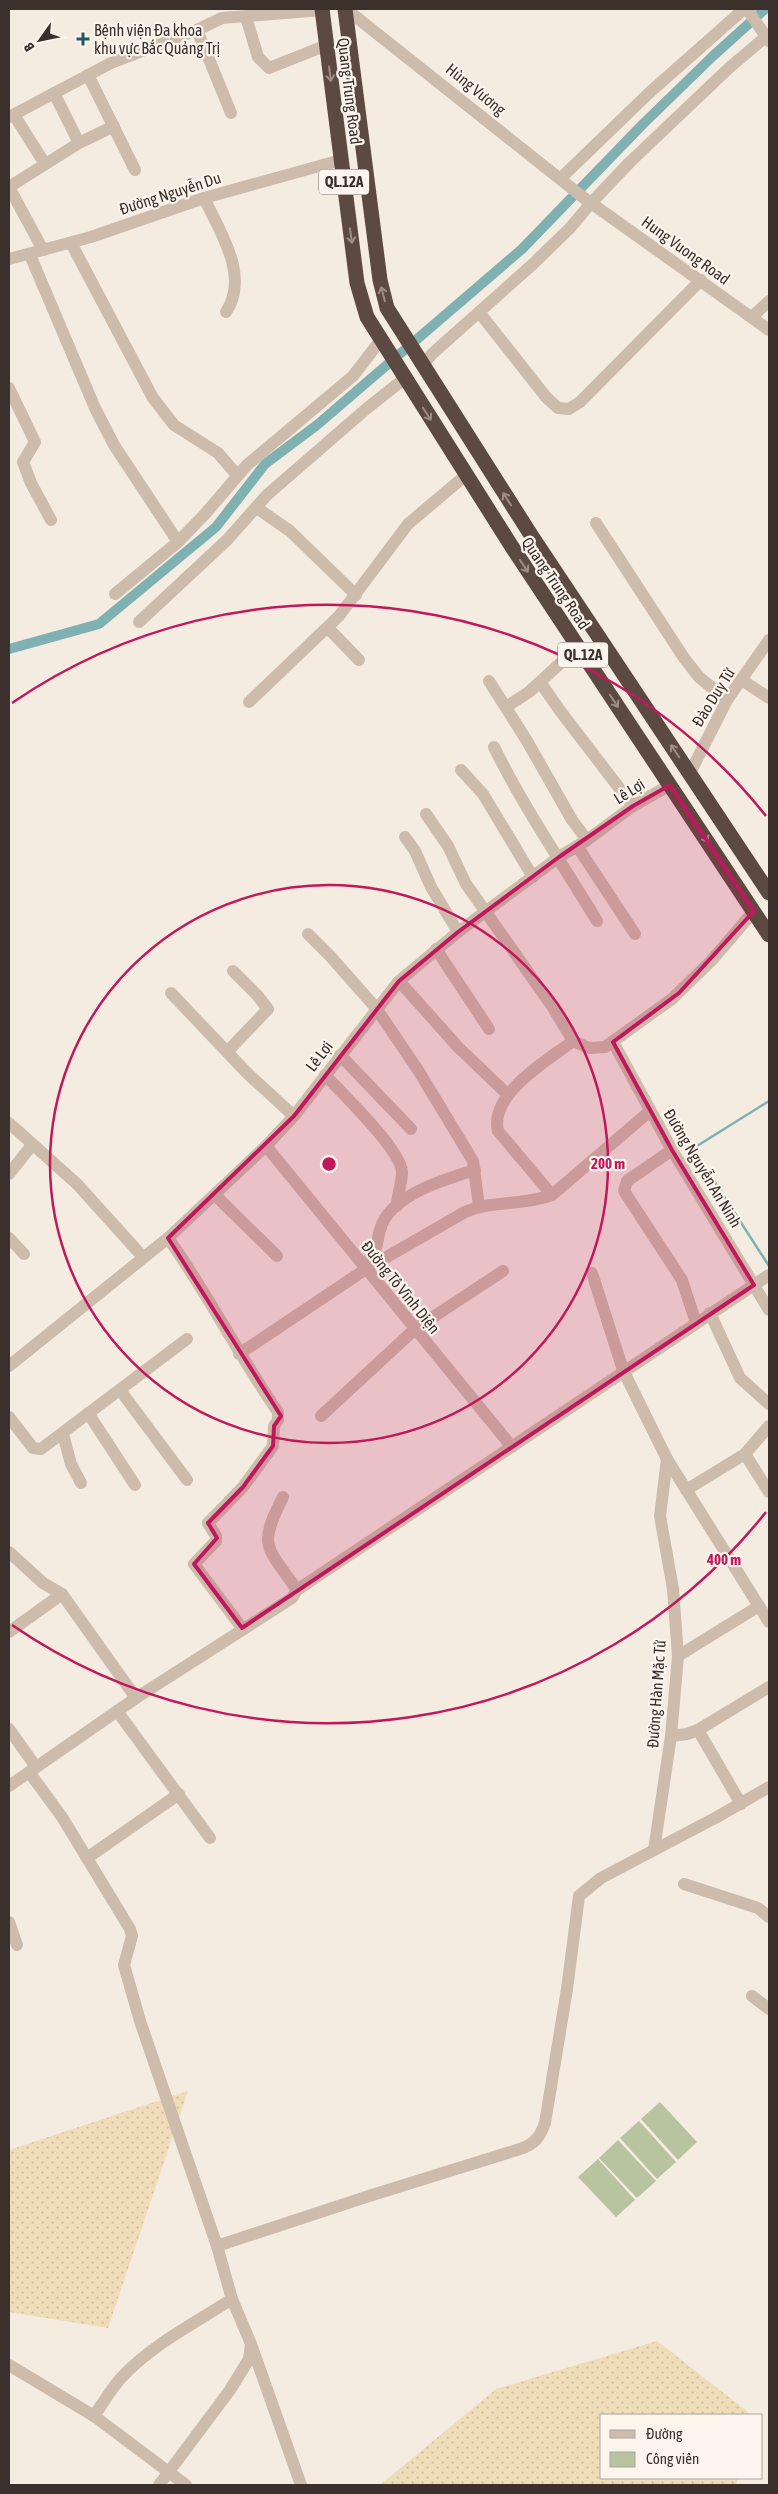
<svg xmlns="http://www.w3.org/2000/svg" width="778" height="2494" font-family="'Asap Condensed',sans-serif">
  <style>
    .sand { fill: url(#sand-dots) }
    .park { fill: #b8c4a0 }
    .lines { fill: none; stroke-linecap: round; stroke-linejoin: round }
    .stream { stroke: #7fb0b2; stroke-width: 2.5 }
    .canal { stroke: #7fb0b2; stroke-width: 10 }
    .minor { stroke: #cdbbac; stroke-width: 12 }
    .highway { stroke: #5c4a42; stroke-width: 15 }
    .oneway { stroke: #9c8e87 }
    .marked { fill: #c2185b; fill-opacity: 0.2; stroke: #c2185b; stroke-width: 4; stroke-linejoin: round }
    .ring { fill: none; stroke: #c2185b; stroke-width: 2.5 }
    .poi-dot { fill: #1f5a5e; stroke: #fbf5ee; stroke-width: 2 }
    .labels { text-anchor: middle; stroke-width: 4.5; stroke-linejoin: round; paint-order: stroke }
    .shield { fill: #fbf5ee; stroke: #756b66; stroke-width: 1 }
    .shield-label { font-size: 15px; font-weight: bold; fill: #3b302b }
    .poi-label { font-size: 16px; fill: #3b302b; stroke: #fbf5ee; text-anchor: start }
    .street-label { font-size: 16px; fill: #3b302b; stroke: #fbf5ee }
    .centre { fill: #c2185b; stroke: #fbf5ee; stroke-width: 2.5 }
    .ring-label { font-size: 15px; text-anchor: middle; font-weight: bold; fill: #c2185b; stroke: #fbf5ee; stroke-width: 4.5; stroke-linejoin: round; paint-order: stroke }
  </style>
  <defs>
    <pattern id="sand-dots" width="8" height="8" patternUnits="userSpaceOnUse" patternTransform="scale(1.25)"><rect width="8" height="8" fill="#efdcb8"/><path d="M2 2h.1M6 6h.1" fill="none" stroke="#cebd9e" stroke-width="1.8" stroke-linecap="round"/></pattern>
  </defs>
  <rect width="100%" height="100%" fill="#f4ebe1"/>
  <!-- sand -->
  <g class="sand">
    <path d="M 188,2091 L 108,2328 L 9,2312 L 9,2150 Z"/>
    <path d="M 657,2341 L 748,2412 L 748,2415 L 602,2415 L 602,2478 L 738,2478 L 736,2485 L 380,2485 L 496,2389 Z"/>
  </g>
  <!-- park -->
  <g class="park">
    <path d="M 660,2102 L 697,2142 L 678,2160 L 641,2119 Z"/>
    <path d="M 639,2121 L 676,2162 L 657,2179 L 620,2138 Z"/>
    <path d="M 618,2140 L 656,2181 L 637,2198 L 599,2158 Z"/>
    <path d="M 598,2159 L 635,2200 L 616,2217 L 578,2177 Z"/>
  </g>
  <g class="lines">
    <!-- stream -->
    <path class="stream" d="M 769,1101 L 697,1146 L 696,1153 L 769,1266"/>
    <!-- canal -->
    <path class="canal" d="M 9,649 L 99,624 L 216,527 L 265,464 L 317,425 L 522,249 L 643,124 L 713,56 L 765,9"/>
    <!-- minor -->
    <g class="minor">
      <path d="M 346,9 L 584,198 L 769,330"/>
      <path d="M 747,9 L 769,41"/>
      <path d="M 246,17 L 258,57 L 269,68 L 327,45"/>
      <path d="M 197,30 L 231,113"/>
      <path d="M 88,75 L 135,170"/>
      <path d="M 54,93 L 79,143"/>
      <path d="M 14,115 L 45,164"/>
      <path d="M 9,117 L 111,63 L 197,30 L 222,18 L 322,10"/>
      <path d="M 561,178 L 649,93 L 744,9"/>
      <path d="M 9,187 L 79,143 L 114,126"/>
      <path d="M 9,187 L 43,250"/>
      <path d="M 204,198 C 220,232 250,276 226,312"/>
      <path d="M 71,243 L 153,398 L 174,425 L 218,453 L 237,475"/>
      <path d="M 30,255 L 95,408 L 114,445 L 178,542"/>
      <path d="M 9,259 L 91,237 L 204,198 L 341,160"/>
      <path d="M 479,312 L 546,397 L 558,408 L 569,409 L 580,402 L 701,280"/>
      <path d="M 752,317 L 769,301"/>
      <path d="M 422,366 L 432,354 L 533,264 L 570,228 L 591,203 L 630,162 L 729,68 L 769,34"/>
      <path d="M 9,388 L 35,442 L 23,462 L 31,483 L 51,520"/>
      <path d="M 257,508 L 290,531 L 356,595"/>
      <path d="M 596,523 L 684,658 L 699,677 L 727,700"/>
      <path d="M 115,594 L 178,542 L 205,514 L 247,465 L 353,376 L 380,341"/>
      <path d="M 139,622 L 227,540 L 267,495 L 366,409 L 404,379"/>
      <path d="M 328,628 L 359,660"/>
      <path d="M 742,680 L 769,698"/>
      <path d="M 489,681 L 527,741 L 572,820 L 587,840"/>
      <path d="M 540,682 L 561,712 L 633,806"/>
      <path d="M 249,702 L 339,616 L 408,524 L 466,475"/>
      <path d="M 506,707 L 529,692 L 578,647"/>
      <path d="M 494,747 C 524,808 562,863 597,921"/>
      <path d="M 461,770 L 483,794 L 533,877"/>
      <path d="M 690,773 L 727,700 L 769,640"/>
      <path d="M 426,814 L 448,846 L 466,884 L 552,1006 L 573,1041 L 589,1048 L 605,1047 L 672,999 L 712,960 L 754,911"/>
      <path d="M 405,837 L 415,851 L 431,887 L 458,932"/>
      <path d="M 577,846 L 635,934"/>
      <path d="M 308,934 L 331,957 L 376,1008 L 418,1070 L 473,1161 L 479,1206"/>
      <path d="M 436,949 L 489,1029"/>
      <path d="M 399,981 L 458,1047 L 507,1094"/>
      <path d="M 171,993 L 248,1074 L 294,1116"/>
      <path d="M 613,1042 L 672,1150 L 769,1310"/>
      <path d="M 227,1052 L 268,1009 L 257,995 L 233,971"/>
      <path d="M 340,1055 L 411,1129"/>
      <path d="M 325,1075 C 342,1093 401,1150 402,1172 C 402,1183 397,1195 397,1206"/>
      <path d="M 9,1123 L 77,1184 L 143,1257"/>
      <path d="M 266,1146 L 512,1447"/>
      <path d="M 672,1150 L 627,1181 L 624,1191 L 682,1280 L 696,1323"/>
      <path d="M 9,1174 L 32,1145"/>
      <path d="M 215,1195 L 277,1256"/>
      <path d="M 552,1195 L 498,1131 C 489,1094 548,1060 573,1041"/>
      <path d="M 9,1238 L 24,1254"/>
      <path d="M 168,1238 C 208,1294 239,1356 278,1412 L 278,1420 L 274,1426 L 273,1446 L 243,1487 L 208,1523 L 216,1536 L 216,1541 L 194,1564 L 242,1628"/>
      <path d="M 363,1265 C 382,1248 374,1244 382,1224 C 395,1194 446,1179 475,1170"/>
      <path d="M 592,1273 L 623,1370 L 667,1459 L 660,1516 L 673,1589 L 678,1656 L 671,1736 L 654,1850"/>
      <path d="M 710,1313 L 740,1378 L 769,1404"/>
      <path d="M 239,1354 L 366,1269 L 465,1212 C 493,1200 522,1206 552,1195 L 650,1111"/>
      <path d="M 9,1366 L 168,1238 L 266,1146 L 294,1116 L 399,981 L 458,932 L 559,857 L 587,840 L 633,806 L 670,785"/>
      <path d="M 120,1390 L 187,1480"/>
      <path d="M 88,1413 L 135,1485"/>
      <path d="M 321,1416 L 415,1329 L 503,1271"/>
      <path d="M 9,1417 L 33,1448 L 41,1449 L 187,1339"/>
      <path d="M 63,1434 L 71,1464 L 81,1483"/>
      <path d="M 745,1454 L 769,1492"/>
      <path d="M 667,1459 L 769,1622"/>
      <path d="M 686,1490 L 745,1454 L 769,1426"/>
      <path d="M 283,1497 C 257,1548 267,1546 297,1590"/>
      <path d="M 9,1552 L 43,1583 L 62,1594 L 136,1698"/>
      <path d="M 9,1632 L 62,1594"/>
      <path d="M 678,1656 L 759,1606"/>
      <path d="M 117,1711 L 210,1838"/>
      <path d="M 9,1729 L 36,1767"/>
      <path d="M 698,1730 L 741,1804"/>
      <path d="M 671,1736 L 687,1734 L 698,1730 L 769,1687"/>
      <path d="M 29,1772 L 62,1817 L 130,1929 L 132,1936 L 124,1965 L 140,2021 L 217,2246"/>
      <path d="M 9,1786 L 136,1698 L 292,1598 L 297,1590 L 769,1275"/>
      <path d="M 87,1858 L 179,1794"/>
      <path d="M 684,1884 L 758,1908 L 769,1917"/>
      <path d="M 9,1922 L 17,1945"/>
      <path d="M 752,1996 L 769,2009"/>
      <path d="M 252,2347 L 301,2485"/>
      <path d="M 9,2365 L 94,2416 L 186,2485"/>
      <path d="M 94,2416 C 103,2403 111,2389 121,2378 C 151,2345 195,2323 232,2299"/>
      <path d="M 159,2485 L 230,2390 L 249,2359 L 251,2344 L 232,2299 L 217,2246 L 369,2196 L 520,2149 C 535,2144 540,2137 545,2123 L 567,1989 L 579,1896 L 601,1878 L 717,1817 L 769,1787"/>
    </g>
    <!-- highway -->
    <g class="highway">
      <path d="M 322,9 L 357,283 L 367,317 L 512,547 L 769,935"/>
      <path d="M 345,9 L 380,280 L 387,308 L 531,535 L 769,893"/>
    </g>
  </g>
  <!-- one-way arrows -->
  <defs><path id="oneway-shaft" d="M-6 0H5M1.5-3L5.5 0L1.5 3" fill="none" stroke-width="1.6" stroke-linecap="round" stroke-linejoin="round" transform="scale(1.25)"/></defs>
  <g class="oneway">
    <use href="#oneway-shaft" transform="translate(330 74) rotate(83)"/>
    <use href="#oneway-shaft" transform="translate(351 236) rotate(82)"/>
    <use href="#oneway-shaft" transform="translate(383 294) rotate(-105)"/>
    <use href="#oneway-shaft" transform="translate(427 414) rotate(57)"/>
    <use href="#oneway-shaft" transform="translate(507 499) rotate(-123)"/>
    <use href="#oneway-shaft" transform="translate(524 566) rotate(56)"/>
    <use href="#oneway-shaft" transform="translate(614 701) rotate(56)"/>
    <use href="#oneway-shaft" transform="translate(675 751) rotate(-124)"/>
    <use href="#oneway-shaft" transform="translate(704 836) rotate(57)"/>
  </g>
  <!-- marked area -->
  <path class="marked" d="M 670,785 L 754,911 L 679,993 L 613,1042 L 672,1150 L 754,1285 L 242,1628 L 194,1564 L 217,1538 L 208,1523 L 243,1487 L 273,1446 L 274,1426 L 281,1416 L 168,1238 L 294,1116 L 399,981 L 458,932 L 559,857 L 633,806 Z"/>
  <!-- distance rings -->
  <g class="ring">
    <circle cx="329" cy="1164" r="279"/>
    <path d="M766 1512A559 559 0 0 1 12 1625M12 703A559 559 0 0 1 766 816"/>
  </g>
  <!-- markers -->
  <path class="poi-dot" d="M80.5 31.5h5v5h5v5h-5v5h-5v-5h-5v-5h5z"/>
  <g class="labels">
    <!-- shield labels -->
    <g class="shield">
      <rect x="319" y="169.5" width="50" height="25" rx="4"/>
      <rect x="558" y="642.5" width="50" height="25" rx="4"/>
    </g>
    <g class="shield-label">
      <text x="344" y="187">QL.12A</text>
      <text x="583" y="660">QL.12A</text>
    </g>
    <!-- poi labels -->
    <g class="poi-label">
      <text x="94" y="36">Bệnh viện Đa khoa<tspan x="94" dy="18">khu vực Bắc Quảng Trị</tspan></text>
    </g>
    <!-- street labels -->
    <g class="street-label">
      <text transform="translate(476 89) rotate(39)" y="6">Hùng Vương</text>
      <text transform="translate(350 91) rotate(83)" y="6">Quang Trung Road</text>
      <text transform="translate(170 193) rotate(-18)" y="6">Đường Nguyễn Du</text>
      <text transform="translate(686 250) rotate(36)" y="6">Hung Vuong Road</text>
      <text transform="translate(556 583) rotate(56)" y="6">Quang Trung Road</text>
      <text transform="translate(713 697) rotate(-58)" y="6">Đào Duy Từ</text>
      <text transform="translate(629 791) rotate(-32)" y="6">Lê Lợi</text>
      <text transform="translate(319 1056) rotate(-53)" y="6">Lê Lợi</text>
      <text transform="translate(703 1168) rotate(59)" y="6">Đường Nguyễn An Ninh</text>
      <text transform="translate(401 1287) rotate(51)" y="6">Đường Tô Vĩnh Diện</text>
      <text transform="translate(656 1694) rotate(-86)" y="6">Đường Hàn Mặc Tử</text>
    </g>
  </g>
  <circle cx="329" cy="1164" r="8" class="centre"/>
  <g class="ring-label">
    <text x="608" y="1169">200 m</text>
    <text x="724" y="1565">400 m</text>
  </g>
  <!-- border -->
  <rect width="778" height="2494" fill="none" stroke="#3b302b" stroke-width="20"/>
  <!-- legend -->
  <rect x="600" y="2414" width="162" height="65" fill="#fbf5ee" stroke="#aea6a0"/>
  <rect x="610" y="2430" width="25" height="8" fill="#cdbbac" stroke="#aea6a0"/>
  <text x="646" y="2439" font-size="15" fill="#3b302b">Đường</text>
  <rect x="610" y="2452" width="25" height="15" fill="#b8c4a0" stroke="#aea6a0"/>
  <text x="646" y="2464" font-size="15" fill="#3b302b">Công viên</text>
  <!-- north arrow -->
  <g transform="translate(40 40) rotate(237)" stroke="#fbf5ee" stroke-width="4" paint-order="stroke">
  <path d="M0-4L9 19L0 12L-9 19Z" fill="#3b302b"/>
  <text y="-8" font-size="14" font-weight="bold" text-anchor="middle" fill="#3b302b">B</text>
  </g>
</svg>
